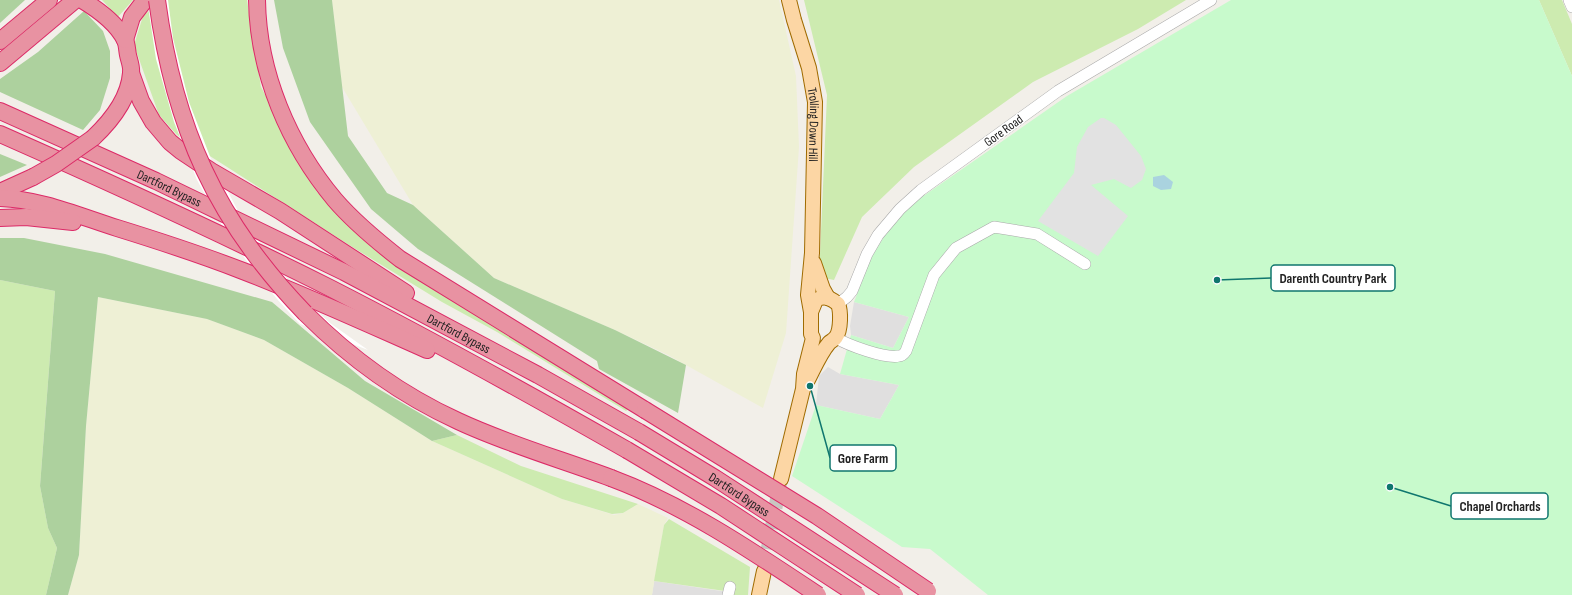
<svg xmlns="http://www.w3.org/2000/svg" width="1572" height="595" font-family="'Sofia Sans Condensed',sans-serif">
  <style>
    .residential { fill: #e0dfdf }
    .farmland { fill: #eef0d5 }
    .grass { fill: #cdebb0 }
    .forest { fill: #add19e }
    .park { fill: #c8facc }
    .parking { fill: #e2e2e2 }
    .water { fill: #aad3df }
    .pier { fill: #fff }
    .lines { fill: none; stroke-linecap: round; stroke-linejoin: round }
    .major-tunnel { stroke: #c8c6c1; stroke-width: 14; stroke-dasharray: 14 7; stroke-linecap: butt }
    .minor-casing { stroke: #a9a9a9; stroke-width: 12 }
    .major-casing { stroke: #a06b00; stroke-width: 16 }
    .highway-casing { stroke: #dc2a67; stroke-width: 18 }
    .minor { stroke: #fff; stroke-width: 11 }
    .major { stroke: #fcd6a4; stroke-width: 14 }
    .highway { stroke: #e892a2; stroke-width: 16 }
    .highway-bridge-casing { stroke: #dc2a67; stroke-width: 18; stroke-linecap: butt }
    .highway-bridge { stroke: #e892a2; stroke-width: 16 }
    .labels { text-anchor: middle; stroke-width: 3; stroke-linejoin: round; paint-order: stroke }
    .street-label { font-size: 13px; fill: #222; stroke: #fff }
    .leader { fill: none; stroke: #0f766e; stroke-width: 1.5 }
    .callout-dot { fill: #0f766e; stroke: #fff; stroke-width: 1.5 }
    .callout { fill: #fff; stroke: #0f766e; stroke-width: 1.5 }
    .callout-label { font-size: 14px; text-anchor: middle; font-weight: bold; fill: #222 }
  </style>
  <rect width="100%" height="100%" fill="#f2efe9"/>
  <!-- residential -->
  <g class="residential">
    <path d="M 854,302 L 909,317 L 893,348 L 851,335 L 850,326 Z"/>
    <path d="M 828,367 L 840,374 L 899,385 L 880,419 L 816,405 L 819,376 Z"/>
    <path d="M 654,581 L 728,592 L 728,595 L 652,595 Z"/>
  </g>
  <!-- farmland -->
  <g class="farmland">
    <path d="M 332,0 L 779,0 L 796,76 L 799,147 L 786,333 L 763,408 L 668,355 L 615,330 L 494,278 L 413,205 L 342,87 Z"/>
    <path d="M 98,297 L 207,319 L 264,340 L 348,388 L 432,441 L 562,499 L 614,515 L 623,513 L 638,504 L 668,518 L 664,525 L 652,595 L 68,595 L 79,555 L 86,426 Z"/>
  </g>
  <!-- grass -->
  <g class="grass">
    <path d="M 102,0 L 133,0 L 118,17 Z"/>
    <path d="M 162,0 L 247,0 L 261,87 L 317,192 L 374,246 L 629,408 L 626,411 L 497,332 L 442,302 L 349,245 L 177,135 L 159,115 L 134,45 L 143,16 Z"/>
    <path d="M 804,0 L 1186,0 L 1138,29 L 1033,82 L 914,167 L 862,217 L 834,280 L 819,277 L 827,95 Z"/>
    <path d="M 1539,0 L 1562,0 L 1572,24 L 1572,76 Z"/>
    <path d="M 0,280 L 55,291 L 40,486 L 48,528 L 57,548 L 46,595 L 0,595 Z"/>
    <path d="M 457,435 L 521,466 L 638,504 L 623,513 L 612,514 L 562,499 L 432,441 Z"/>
    <path d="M 669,519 L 750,567 L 748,595 L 734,595 L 735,583 L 726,582 L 725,591 L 654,581 L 664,525 Z"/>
  </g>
  <!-- forest -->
  <g class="forest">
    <path d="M 0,0 L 25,0 L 0,23 Z"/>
    <path d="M 274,0 L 332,0 L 348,136 L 387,193 L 413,205 L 494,278 L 615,330 L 686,365 L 678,413 L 599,369 L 597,361 L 418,249 L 371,209 L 310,122 L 283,48 Z"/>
    <path d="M 84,11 L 103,31 L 110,51 L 110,78 L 100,110 L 83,130 L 0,92 L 0,79 L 38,52 Z"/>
    <path d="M 0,154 L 27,165 L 0,177 Z"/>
    <path d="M 0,238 L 24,238 L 105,254 L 272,302 L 365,381 L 457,435 L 432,441 L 348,388 L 264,340 L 207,319 L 98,297 L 86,426 L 79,555 L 68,595 L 46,595 L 57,548 L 48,528 L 40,486 L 55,291 L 0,280 Z"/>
  </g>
  <!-- park -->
  <path class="park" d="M 1231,0 L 1539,0 L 1572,76 L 1572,595 L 988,595 L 930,549 L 902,547 L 792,476 L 816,405 L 880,419 L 899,385 L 840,374 L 851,335 L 893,348 L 909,317 L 854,302 L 871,258 L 895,219 L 922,197 L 1067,96 Z"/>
  <!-- parking -->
  <path class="parking" d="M 1101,118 L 1104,118 L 1116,125 L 1141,156 L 1146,169 L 1142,180 L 1131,188 L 1114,179 L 1091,185 L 1128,216 L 1098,256 L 1038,221 L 1074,173 L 1077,147 L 1088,127 Z"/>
  <!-- water -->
  <path class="water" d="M 1164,175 L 1173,182 L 1171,189 L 1161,190 L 1153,186 L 1153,177 Z"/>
  <!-- pier -->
  <path class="pier" d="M 147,0 L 168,0 L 173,38 L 189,102 L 211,159 L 238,211 L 274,263 L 306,301 L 330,323 L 368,350 L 300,324 L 277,299 L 253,270 L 224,229 L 197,180 L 174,122 L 156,59 Z"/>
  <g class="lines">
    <!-- major-tunnel -->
    <path class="major-tunnel" d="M 764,570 L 780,483"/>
    <defs>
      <g id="minor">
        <path d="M 1569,0 L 1572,7"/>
        <path d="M 838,304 L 847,297 L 852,291 L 867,254 L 878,235 L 900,209 L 921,190 L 1058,91 L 1211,0"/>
        <path d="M 836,338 C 848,345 885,359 899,356 C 902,356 904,354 906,351 L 934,275 L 956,248 L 994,227 L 1037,234 L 1085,264"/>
        <path d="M 728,595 L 730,587"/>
      </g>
      <g id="major">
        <path id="s1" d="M 789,0 L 794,20 L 809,68 L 815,102 L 812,253 L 808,295 L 811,312"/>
        <path d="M 814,263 L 823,289 L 828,298"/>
        <path d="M 781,479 L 803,389 L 804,374 L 813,338 L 811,334 L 811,312 L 816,300 C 824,295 831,298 838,304 C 841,311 841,330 836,337 C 834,340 831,341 829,343 C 818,356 812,374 803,389"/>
        <path d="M 759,595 L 764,571"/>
      </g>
      <g id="highway">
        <path d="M 82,0 C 97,9 117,24 125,40 C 127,44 127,50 128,55 C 129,60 132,67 131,73 C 129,99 111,121 93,138"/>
        <path d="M 257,0 C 258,73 289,145 335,200 C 354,222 377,241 400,259 L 645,410"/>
        <path d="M 125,40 L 132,17 L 145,0"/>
        <path d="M 0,41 L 49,0"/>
        <path d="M 0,63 L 75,0"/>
        <path d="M 131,73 L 141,101 L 153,122 L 170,142 L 181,151 L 211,171 L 280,211 L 406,293"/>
        <path id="s2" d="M 0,111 L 156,181 L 344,272 L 538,375 L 639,432"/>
        <path d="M 0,134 C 111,183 221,233 330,288 C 430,339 529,394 627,450"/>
        <path d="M 0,192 L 33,177"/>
        <path d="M 0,198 C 40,199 79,216 117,228 C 159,241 202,255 243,271 C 305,295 366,323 427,350"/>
        <path d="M 0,218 L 26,217 L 73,222"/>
        <path d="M 305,313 C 349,357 401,395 458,421 C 507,444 560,459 611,478"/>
      </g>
    </defs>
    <!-- minor casing -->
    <use href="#minor" class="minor-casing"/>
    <!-- major casing -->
    <use href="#major" class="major-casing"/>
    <!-- highway casing -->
    <use href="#highway" class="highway-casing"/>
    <!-- minor -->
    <use href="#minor" class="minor"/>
    <!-- major -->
    <use href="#major" class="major"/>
    <!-- highway -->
    <use href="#highway" class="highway"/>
    <defs>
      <g id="highway-bridge">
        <path d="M 157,0 C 174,127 216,221 305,313"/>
        <path d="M 33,177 L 56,164 L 93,138"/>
        <path d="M 645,410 L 817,516 L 928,591"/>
        <path id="s3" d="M 639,432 L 715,478 L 895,595"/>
        <path d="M 627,450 L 721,506 L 857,595"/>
        <path d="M 611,478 C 686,506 752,551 818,595"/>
      </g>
    </defs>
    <!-- highway-bridge casing -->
    <use href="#highway-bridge" class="highway-bridge-casing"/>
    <!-- highway-bridge -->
    <use href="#highway-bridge" class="highway-bridge"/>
  </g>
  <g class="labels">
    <!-- street labels -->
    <g class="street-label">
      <text dy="5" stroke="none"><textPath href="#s1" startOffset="128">Trolling Down Hill</textPath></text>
      <text transform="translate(1003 130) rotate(-36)" y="5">Gore Road</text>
      <text dy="5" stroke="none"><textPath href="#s2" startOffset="186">Dartford Bypass</textPath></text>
      <text dy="5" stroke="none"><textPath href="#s2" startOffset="510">Dartford Bypass</textPath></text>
      <text dy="5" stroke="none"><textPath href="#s3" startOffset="118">Dartford Bypass</textPath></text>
    </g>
  </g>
  <!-- callouts -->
  <path class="leader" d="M1217 280L1271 278M810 386L830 458M1390 487L1451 506"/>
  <g class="callout-dot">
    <circle cx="1217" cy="280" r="4"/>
    <circle cx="810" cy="386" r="4"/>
    <circle cx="1390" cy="487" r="4"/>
  </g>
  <g class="callout">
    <rect x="1271" y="265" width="124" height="26" rx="4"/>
    <rect x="830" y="445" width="66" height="26" rx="4"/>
    <rect x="1451" y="493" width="97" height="26" rx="4"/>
  </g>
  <g class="callout-label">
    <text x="1333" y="283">Darenth Country Park</text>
    <text x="863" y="463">Gore Farm</text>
    <text x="1500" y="511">Chapel Orchards</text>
  </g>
</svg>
